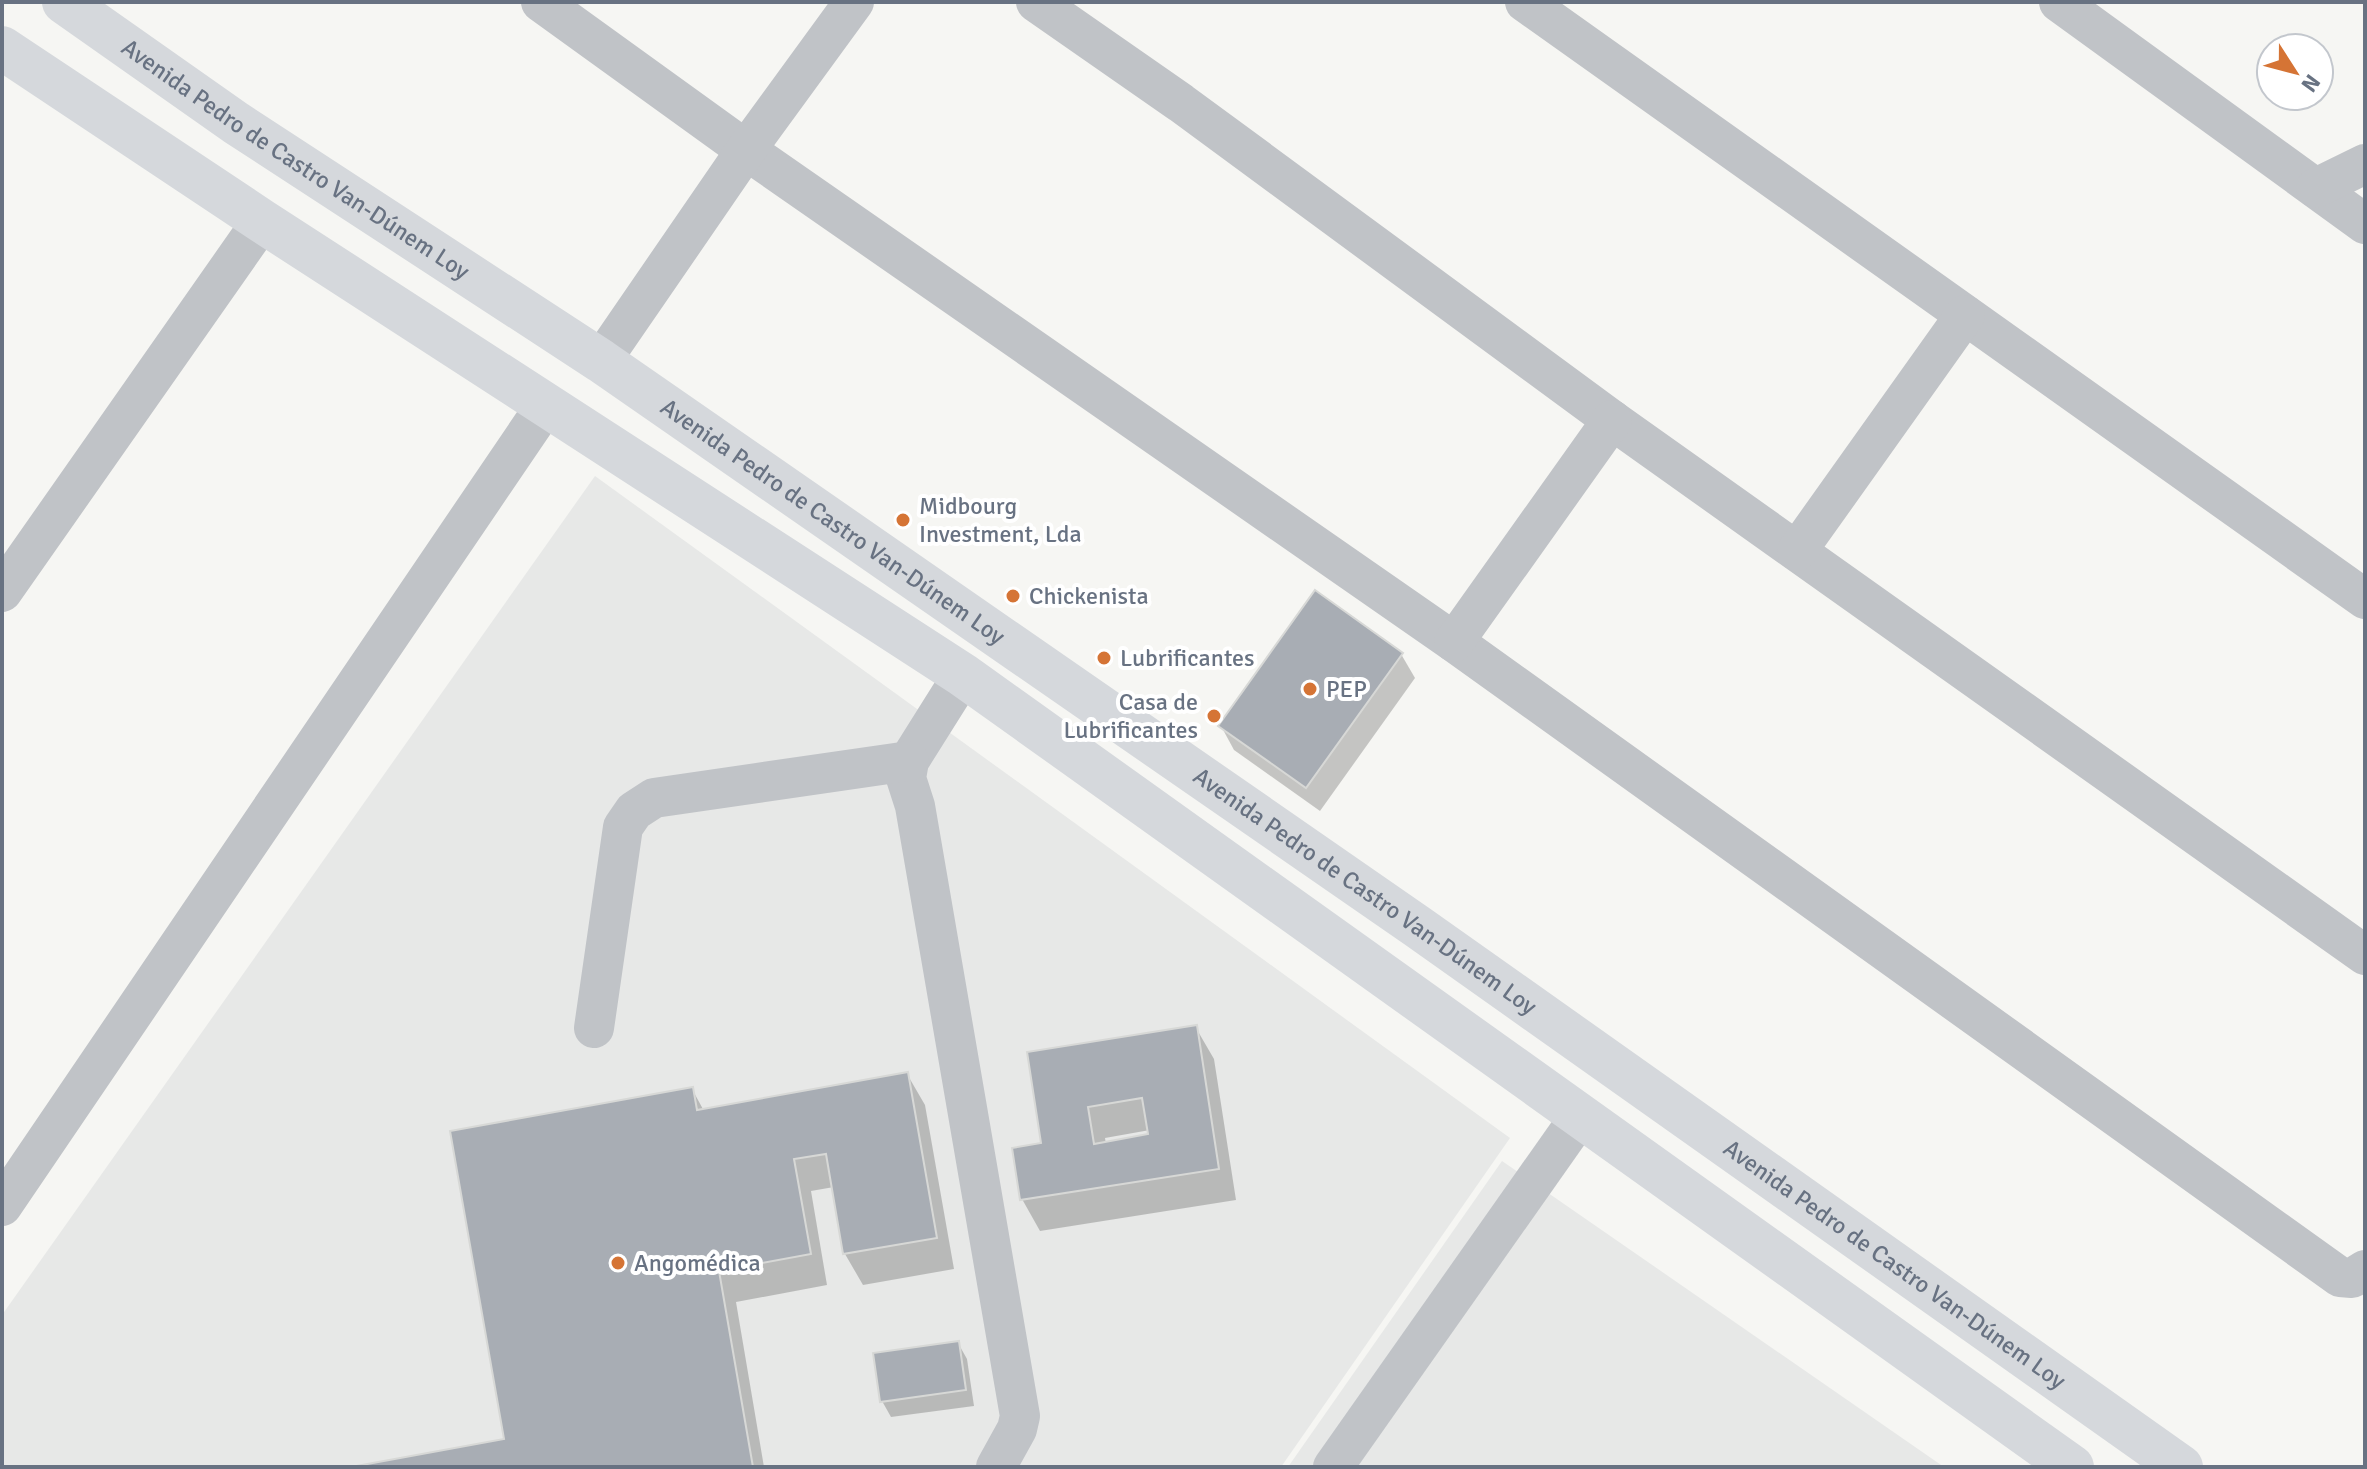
<svg xmlns="http://www.w3.org/2000/svg" width="2367" height="1469" font-family="Signika,sans-serif">
  <style>
    .built { fill: #e7e8e7 }
    .shadow { fill: #0003; fill-rule: evenodd }
    .building { fill: #a8adb4; stroke: #d7d8d6; stroke-width: 2; fill-rule: evenodd }
    .lines { fill: none; stroke-linecap: round; stroke-linejoin: round }
    .minor { stroke: #c0c3c7; stroke-width: 40 }
    .highway { stroke: #d5d8dc; stroke-width: 44 }
    .poi-dot { fill: #d57435; stroke: #fff; stroke-width: 3 }
    .labels { text-anchor: middle; stroke-width: 8; stroke-linejoin: round; paint-order: stroke }
    .street-label { font-size: 24px; fill: #687282; stroke: #fff }
    .poi-label { font-size: 24px; fill: #687282; stroke: #fff; text-anchor: start }
  </style>
  <rect width="100%" height="100%" fill="#f6f6f3"/>
  <!-- built -->
  <g class="built">
    <path d="M 595,476 L 1510,1138 L 1281,1467 L 2,1467 L 2,1315 Z"/>
    <path d="M 1502,1161 L 1944,1467 L 1288,1467 Z"/>
  </g>
  <!-- shadow -->
  <g class="shadow">
    <path d="M 1401,654 L 1415,678 L 1320,811 L 1234,750 L 1221,726 Z"/>
    <path d="M 1196,1028 L 1214,1059 L 1236,1200 L 1040,1231 L 1022,1199 L 1043,1145 L 1029,1054 ZM 1150,1130 L 1151,1136 L 1106,1144 L 1105,1138 Z"/>
    <path d="M 907,1074 L 925,1105 L 954,1269 L 863,1285 L 845,1254 L 834,1187 L 811,1191 L 827,1285 L 736,1302 L 764,1467 L 362,1467 L 506,1441 L 692,1089 L 704,1111 Z"/>
    <path d="M 958,1343 L 967,1359 L 974,1406 L 891,1417 L 882,1401 Z"/>
  </g>
  <!-- building -->
  <g class="building">
    <path d="M 1315,590 L 1403,653 L 1306,788 L 1218,726 Z"/>
    <path d="M 1197,1025 L 1219,1169 L 1020,1200 L 1012,1148 L 1041,1143 L 1027,1052 ZM 1142,1098 L 1148,1134 L 1094,1144 L 1088,1107 Z"/>
    <path d="M 908,1072 L 937,1238 L 843,1254 L 826,1154 L 794,1159 L 811,1254 L 719,1271 L 753,1467 L 351,1467 L 504,1439 L 450,1131 L 693,1087 L 697,1110 Z"/>
    <path d="M 959,1341 L 966,1390 L 880,1402 L 873,1353 Z"/>
  </g>
  <g class="lines">
    <!-- minor -->
    <g class="minor">
      <path d="M 541,2 L 746,150 L 1454,642 L 2340,1277 L 2352,1278 L 2365,1270"/>
      <path d="M 1036,2 L 1181,103 L 1612,420 L 2365,955"/>
      <path d="M 1525,2 L 2365,599"/>
      <path d="M 2059,2 L 2365,224"/>
      <path d="M 2316,188 L 2365,164"/>
      <path d="M 601,361 L 746,150 L 854,2"/>
      <path d="M 1797,551 L 1965,315"/>
      <path d="M 2,592 L 262,221"/>
      <path d="M 1454,642 L 1612,420"/>
      <path d="M 963,675 L 909,761 L 906,778 L 915,806 L 1020,1416 L 1017,1429 L 996,1467"/>
      <path d="M 594,1028 L 623,827 L 634,811 L 654,798 L 909,761"/>
      <path d="M 2,1206 L 546,405"/>
      <path d="M 1333,1467 L 1581,1115"/>
    </g>
    <!-- highway -->
    <g class="highway">
      <path id="s1" d="M 64,2 L 236,123 L 601,361 L 1418,927 L 2181,1467"/>
      <path d="M 2,48 L 262,221 L 963,675 L 2072,1467"/>
    </g>
  </g>
  <!-- markers -->
  <g class="poi-dot">
    <circle cx="903" cy="520" r="8"/>
    <circle cx="1013" cy="596" r="8"/>
    <circle cx="1104" cy="658" r="8"/>
    <circle cx="1310" cy="689" r="8"/>
    <circle cx="1214" cy="716" r="8"/>
    <circle cx="618" cy="1263" r="8"/>
  </g>
  <g class="labels">
    <!-- street labels -->
    <g class="street-label">
      <text dy="8" stroke="none"><textPath href="#s1" startOffset="280">Avenida Pedro de Castro Van-Dúnem Loy</textPath></text>
      <text dy="8" stroke="none"><textPath href="#s1" startOffset="928">Avenida Pedro de Castro Van-Dúnem Loy</textPath></text>
      <text dy="8" stroke="none"><textPath href="#s1" startOffset="1576">Avenida Pedro de Castro Van-Dúnem Loy</textPath></text>
      <text dy="8" stroke="none"><textPath href="#s1" startOffset="2224">Avenida Pedro de Castro Van-Dúnem Loy</textPath></text>
    </g>
    <!-- poi labels -->
    <g class="poi-label">
      <text x="919" y="514">Midbourg<tspan x="919" dy="28">Investment, Lda</tspan></text>
      <text x="1029" y="604">Chickenista</text>
      <text x="1120" y="666">Lubrificantes</text>
      <text x="1326" y="697">PEP</text>
      <text x="1198" y="710" text-anchor="end">Casa de<tspan x="1198" dy="28">Lubrificantes</tspan></text>
      <text x="634" y="1271">Angomédica</text>
    </g>
  </g>
  <!-- border -->
  <rect width="2367" height="1469" fill="none" stroke="#687282" stroke-width="8"/>
  <!-- north arrow -->
  <g transform="translate(2295 72) rotate(126)"><circle r="38" fill="#ffffff" stroke="#c3c7cd" stroke-width="2"/>
  <path d="M0-6L14 30L0 20L-14 30Z" fill="#d57435"/>
  <text y="-12" font-size="22" font-weight="bold" text-anchor="middle" fill="#687282">N</text>
  </g>
</svg>
